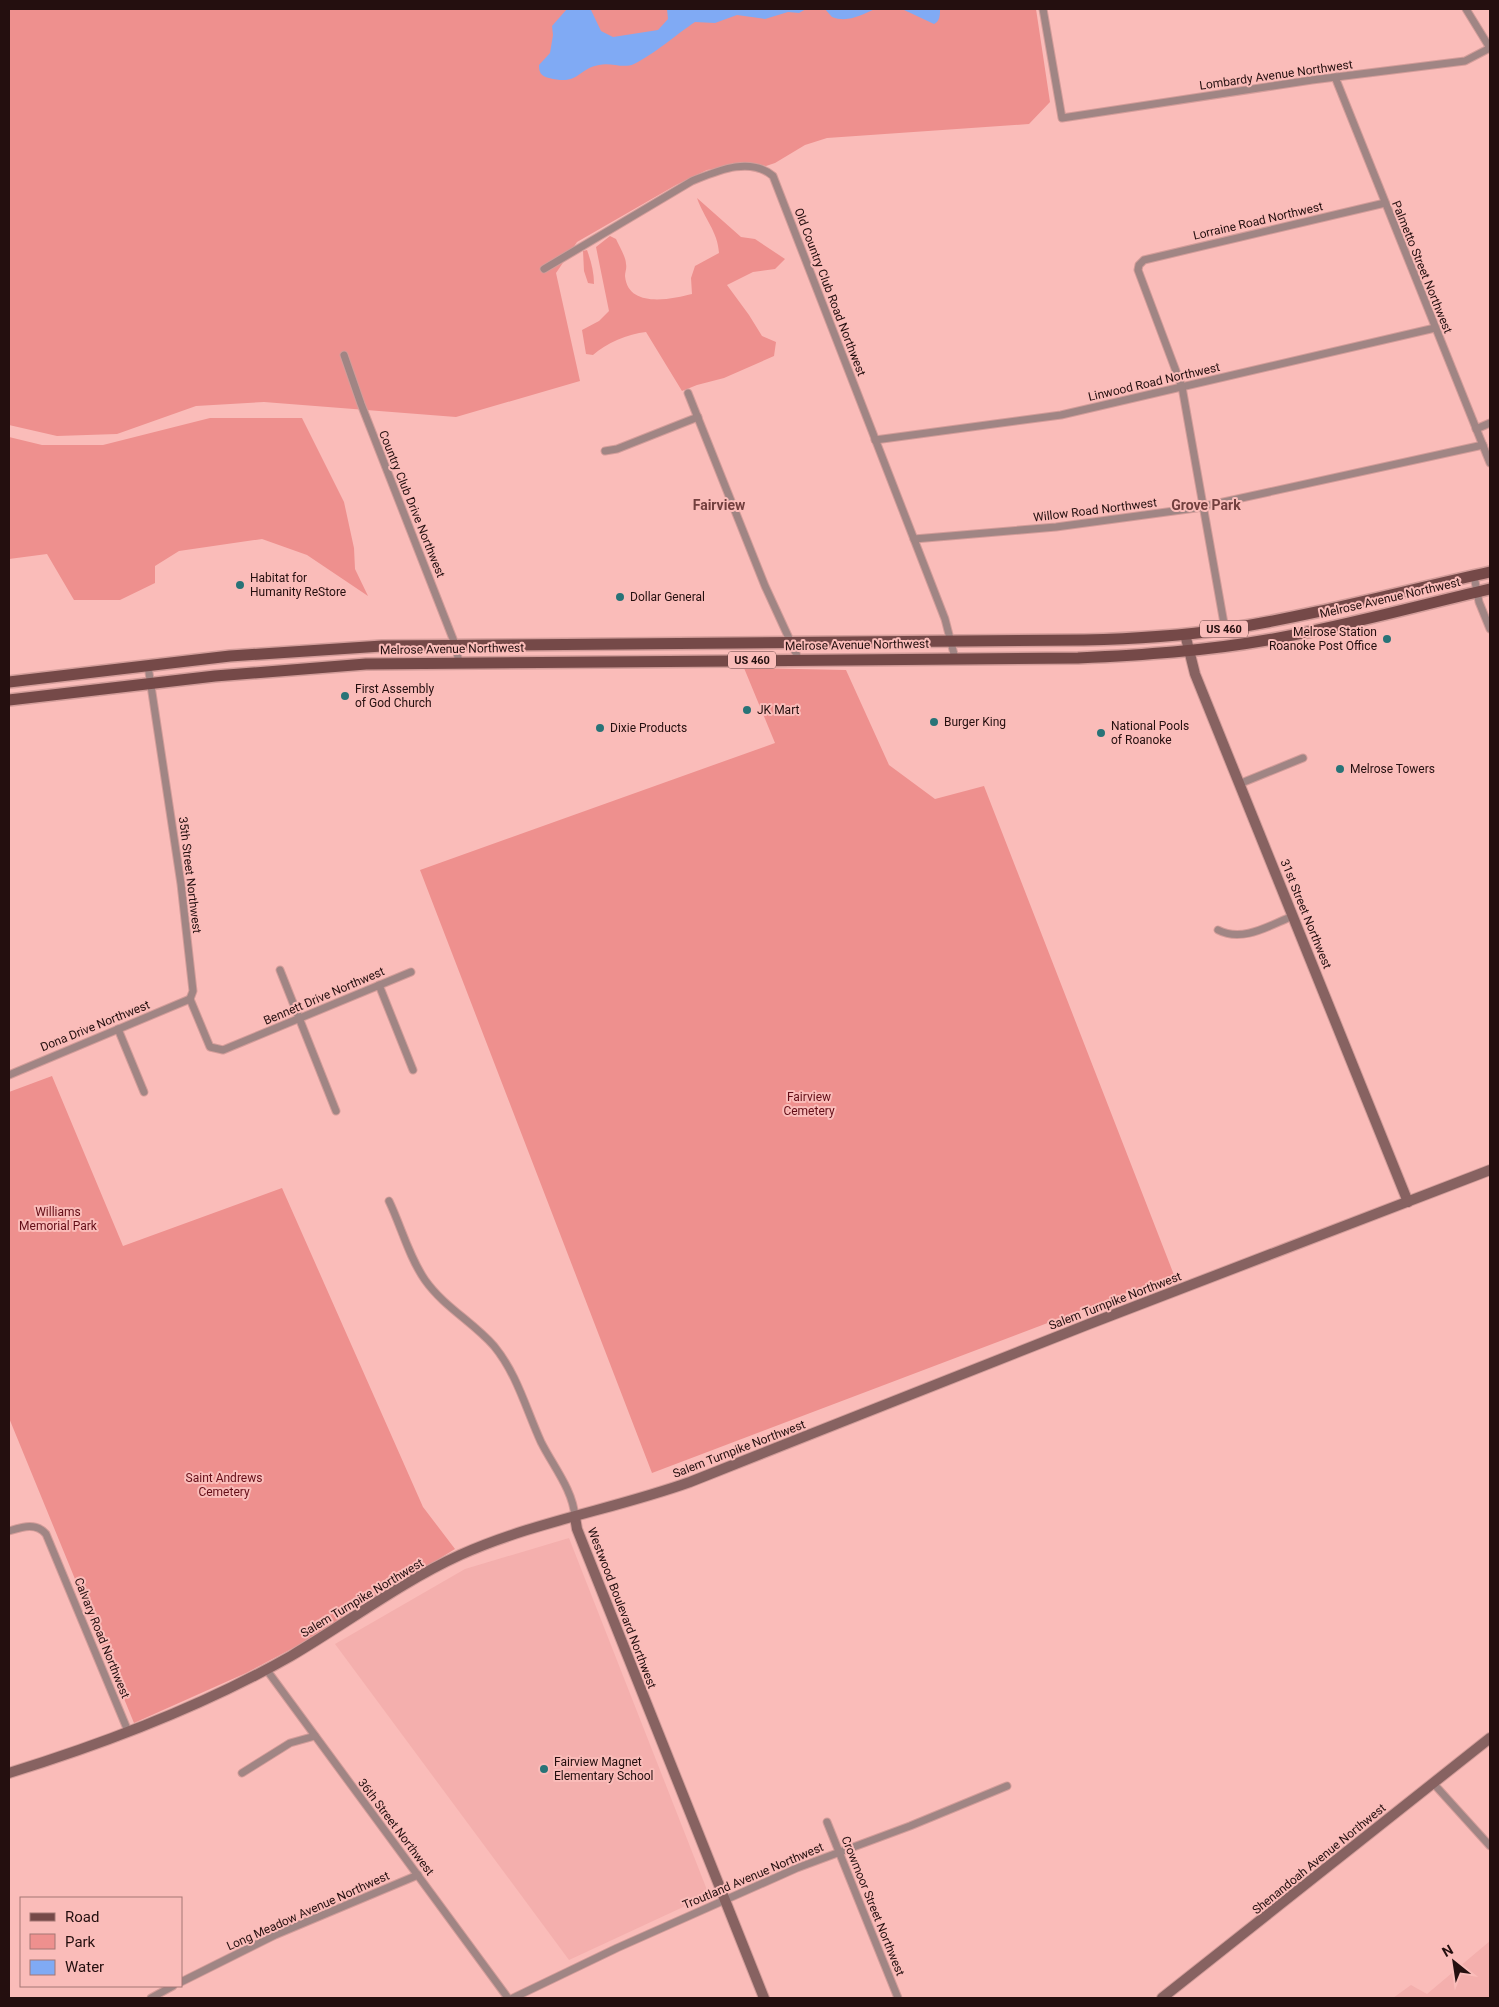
<svg xmlns="http://www.w3.org/2000/svg" width="1499" height="2007" font-family="Roboto,sans-serif">
  <style>
    .built { fill: #f4afad }
    .green { fill: #ee908e }
    .water { fill: #80aaf4 }
    .lines { fill: none; stroke-linecap: round; stroke-linejoin: round }
    .street-casing { stroke: #d39d9a; stroke-width: 9 }
    .secondary-casing { stroke: #d39d9a; stroke-width: 12 }
    .primary-casing { stroke: #d39d9a; stroke-width: 14 }
    .street { stroke: #a08584; stroke-width: 7 }
    .secondary { stroke: #876261; stroke-width: 10 }
    .primary { stroke: #754948; stroke-width: 11 }
    .poi-dot { fill: #287377; stroke: #fabcb9; stroke-width: 2 }
    .labels { text-anchor: middle; stroke-width: 4; stroke-linejoin: round; paint-order: stroke }
    .shield { fill: #fabcb9; stroke: #644342; stroke-width: 1 }
    .shield-label { font-size: 11px; font-weight: bold; fill: #240f0f }
    .street-label { font-size: 12px; fill: #240f0f; stroke: #fabcb9 }
    .poi-label { font-size: 12px; fill: #240f0f; stroke: #fabcb9; text-anchor: start }
    .park-label { font-size: 12px; fill: #630d17; stroke: #fabcb9 }
    .neighbourhood-label { font-size: 14px; font-weight: bold; fill: #73403f; stroke: #fabcb9 }
  </style>
  <rect width="100%" height="100%" fill="#fabcb9"/>
  <!-- built -->
  <g class="built">
    <path d="M 569,1538 L 709,1895 L 569,1960 L 335,1644 L 465,1569 Z"/>
    <path d="M 1490,1941 L 1490,1998 L 1393,1998 L 1411,1985 L 1427,1994 Z"/>
  </g>
  <!-- green -->
  <g class="green">
    <path d="M 9,9 L 1036,9 L 1050,102 L 1029,124 L 827,138 L 805,145 L 775,163 L 766,166 L 751,163 L 733,165 L 707,170 L 676,185 L 577,242 L 556,273 L 580,381 L 456,417 L 264,402 L 196,406 L 117,434 L 57,436 L 9,425 Z"/>
    <path d="M 697,198 L 741,237 L 755,239 L 785,259 L 775,269 L 753,272 L 727,285 L 749,315 L 762,336 L 776,342 L 774,356 L 724,378 L 697,385 L 682,391 L 646,332 C 628,334 606,343 593,355 L 586,354 L 582,330 L 599,321 L 609,311 L 596,247 L 610,236 L 616,239 C 619,246 626,257 626,264 C 627,268 625,272 625,276 C 628,309 672,299 692,294 L 691,278 L 695,266 L 719,253 C 718,232 704,218 697,198 Z"/>
    <path d="M 587,250 C 591,261 594,272 594,284 L 588,283 L 584,271 L 583,251 Z"/>
    <path d="M 210,418 L 302,418 L 344,502 L 354,548 L 355,569 L 368,596 L 307,555 L 262,539 L 179,551 L 155,566 L 155,583 L 120,600 L 74,600 L 47,554 L 9,559 L 9,437 L 42,445 L 103,445 Z"/>
    <path d="M 744,668 L 846,670 L 889,765 L 935,799 L 984,786 L 1174,1275 L 652,1473 L 420,870 L 775,743 Z"/>
    <path d="M 52,1076 L 123,1246 L 282,1188 L 423,1507 L 455,1549 L 295,1647 L 246,1673 L 134,1723 L 9,1418 L 9,1092 Z"/>
  </g>
  <!-- water -->
  <g class="water">
    <path d="M 567,9 L 591,10 L 601,31 L 613,37 L 658,30 L 668,19 L 667,9 L 806,9 L 799,13 L 788,12 L 765,19 L 737,15 L 715,23 L 695,22 C 677,34 653,55 634,64 C 623,69 611,62 599,65 C 577,69 579,86 549,78 C 541,76 539,73 539,65 L 550,53 L 553,35 L 552,26 Z"/>
    <path d="M 825,9 L 875,9 C 861,15 848,23 832,17 Z"/>
    <path d="M 902,9 L 940,9 C 940,15 940,21 934,24 Z"/>
  </g>
  <g class="lines">
    <defs>
      <g id="street">
        <path d="M 1043,9 L 1062,118 L 1312,80 L 1465,61 L 1490,48"/>
        <path d="M 1466,9 L 1490,48"/>
        <path d="M 1335,77 L 1490,463"/>
        <path d="M 544,269 L 692,181 C 717,171 750,156 773,176 L 945,619 L 955,658"/>
        <path d="M 344,355 L 361,404 L 455,644 L 459,662"/>
        <path d="M 688,393 L 765,586 L 799,660"/>
        <path d="M 1476,429 L 1490,423"/>
        <path d="M 875,440 L 1061,415 L 1435,328"/>
        <path d="M 605,451 L 617,449 L 698,417"/>
        <path d="M 914,539 L 1056,527 L 1196,508 L 1483,445"/>
        <path d="M 1474,576 L 1479,602 L 1490,629"/>
        <path d="M 1225,629 L 1182,387 L 1138,270 L 1139,265 L 1144,260 L 1385,203"/>
        <path d="M 148,666 L 181,884 L 193,991 L 190,999 L 210,1047 L 223,1050 L 411,972"/>
        <path d="M 1239,784 L 1303,758"/>
        <path d="M 1218,930 C 1243,943 1270,925 1293,916"/>
        <path d="M 280,970 L 336,1111"/>
        <path d="M 379,985 L 413,1070"/>
        <path d="M 118,1029 L 144,1092"/>
        <path d="M 9,1075 L 190,999"/>
        <path d="M 389,1201 C 401,1226 409,1257 425,1280 C 444,1307 473,1322 494,1346 C 517,1374 526,1409 541,1442 C 553,1466 573,1490 575,1517"/>
        <path d="M 9,1531 C 22,1527 36,1522 46,1534 L 128,1731"/>
        <path d="M 266,1669 L 508,1998"/>
        <path d="M 242,1773 L 290,1743 L 315,1736"/>
        <path d="M 1433,1783 L 1490,1846"/>
        <path d="M 827,1822 L 898,1998"/>
        <path d="M 181,1982 L 275,1935 L 418,1875"/>
        <path d="M 151,1998 L 173,1986"/>
        <path d="M 513,1998 L 617,1948 L 797,1868 L 910,1826 L 1007,1786"/>
      </g>
      <g id="secondary">
        <path d="M 1185,634 L 1195,674 L 1408,1202"/>
        <path d="M 575,1517 L 577,1529 L 764,1998"/>
        <path d="M 9,1773 C 103,1744 205,1705 291,1656 C 347,1623 401,1582 460,1555 C 533,1522 615,1509 690,1482 L 1089,1324 L 1490,1170"/>
        <path d="M 1162,1998 L 1490,1738"/>
      </g>
      <g id="primary">
        <path d="M 9,682 L 230,656 L 382,646 L 1084,640 C 1132,639 1180,636 1227,629 C 1316,615 1403,591 1490,572"/>
        <path d="M 9,700 L 215,676 L 366,664 L 1078,658 C 1142,655 1205,651 1267,640 C 1342,627 1416,606 1490,589"/>
      </g>
    </defs>
    <!-- street casing -->
    <use href="#street" class="street-casing"/>
    <!-- secondary casing -->
    <use href="#secondary" class="secondary-casing"/>
    <!-- primary casing -->
    <use href="#primary" class="primary-casing"/>
    <!-- street -->
    <use href="#street" class="street"/>
    <!-- secondary -->
    <use href="#secondary" class="secondary"/>
    <!-- primary -->
    <use href="#primary" class="primary"/>
  </g>
  <!-- markers -->
  <g class="poi-dot">
    <circle cx="240" cy="585" r="5"/>
    <circle cx="620" cy="597" r="5"/>
    <circle cx="1387" cy="639" r="5"/>
    <circle cx="345" cy="696" r="5"/>
    <circle cx="747" cy="710" r="5"/>
    <circle cx="934" cy="722" r="5"/>
    <circle cx="600" cy="728" r="5"/>
    <circle cx="1101" cy="733" r="5"/>
    <circle cx="1340" cy="769" r="5"/>
    <circle cx="544" cy="1769" r="5"/>
  </g>
  <g class="labels">
    <!-- shield labels -->
    <g class="shield">
      <rect x="1200" y="620.5" width="48" height="17" rx="4"/>
      <rect x="728" y="651.5" width="48" height="17" rx="4"/>
    </g>
    <g class="shield-label">
      <text x="1224" y="633">US 460</text>
      <text x="752" y="664">US 460</text>
    </g>
    <!-- street labels -->
    <g class="street-label">
      <text transform="translate(1276 75) rotate(-8)" y="4">Lombardy Avenue Northwest</text>
      <text transform="translate(1258 221) rotate(-13)" y="4">Lorraine Road Northwest</text>
      <text transform="translate(1422 267) rotate(68)" y="4">Palmetto Street Northwest</text>
      <text transform="translate(830 292) rotate(69)" y="4">Old Country Club Road Northwest</text>
      <text transform="translate(1154 382) rotate(-13)" y="4">Linwood Road Northwest</text>
      <text transform="translate(412 504) rotate(68)" y="4">Country Club Drive Northwest</text>
      <text transform="translate(1095 510) rotate(-7)" y="4">Willow Road Northwest</text>
      <text transform="translate(1390 598) rotate(-13)" y="4">Melrose Avenue Northwest</text>
      <text transform="translate(857 645) rotate(-1)" y="4">Melrose Avenue Northwest</text>
      <text transform="translate(452 649) rotate(-1)" y="4">Melrose Avenue Northwest</text>
      <text transform="translate(190 875) rotate(83)" y="4">35th Street Northwest</text>
      <text transform="translate(1306 914) rotate(68)" y="4">31st Street Northwest</text>
      <text transform="translate(324 996) rotate(-23)" y="4">Bennett Drive Northwest</text>
      <text transform="translate(95 1026) rotate(-22)" y="4">Dona Drive Northwest</text>
      <text transform="translate(1115 1301) rotate(-21)" y="4">Salem Turnpike Northwest</text>
      <text transform="translate(739 1449) rotate(-21)" y="4">Salem Turnpike Northwest</text>
      <text transform="translate(362 1598) rotate(-31)" y="4">Salem Turnpike Northwest</text>
      <text transform="translate(622 1608) rotate(69)" y="4">Westwood Boulevard Northwest</text>
      <text transform="translate(102 1638) rotate(68)" y="4">Calvary Road Northwest</text>
      <text transform="translate(396 1827) rotate(53)" y="4">36th Street Northwest</text>
      <text transform="translate(1319 1859) rotate(-39)" y="4">Shenandoah Avenue Northwest</text>
      <text transform="translate(753 1876) rotate(-23)" y="4">Troutland Avenue Northwest</text>
      <text transform="translate(873 1906) rotate(68)" y="4">Crowmoor Street Northwest</text>
      <text transform="translate(308 1911) rotate(-24)" y="4">Long Meadow Avenue Northwest</text>
    </g>
    <!-- poi labels -->
    <g class="poi-label">
      <text x="250" y="582">Habitat for<tspan x="250" dy="14">Humanity ReStore</tspan></text>
      <text x="630" y="601">Dollar General</text>
      <text x="1377" y="636" text-anchor="end">Melrose Station<tspan x="1377" dy="14">Roanoke Post Office</tspan></text>
      <text x="355" y="693">First Assembly<tspan x="355" dy="14">of God Church</tspan></text>
      <text x="757" y="714">JK Mart</text>
      <text x="944" y="726">Burger King</text>
      <text x="1111" y="730">National Pools<tspan x="1111" dy="14">of Roanoke</tspan></text>
      <text x="610" y="732">Dixie Products</text>
      <text x="1350" y="773">Melrose Towers</text>
      <text x="554" y="1766">Fairview Magnet<tspan x="554" dy="14">Elementary School</tspan></text>
    </g>
    <!-- park labels -->
    <g class="park-label">
      <text x="809" y="1101">Fairview<tspan x="809" dy="14">Cemetery</tspan></text>
      <text x="58" y="1216">Williams<tspan x="58" dy="14">Memorial Park</tspan></text>
      <text x="224" y="1482">Saint Andrews<tspan x="224" dy="14">Cemetery</tspan></text>
    </g>
    <!-- neighbourhood labels -->
    <g class="neighbourhood-label">
      <text x="719" y="510">Fairview</text>
      <text x="1206" y="510">Grove Park</text>
    </g>
  </g>
  <!-- border -->
  <rect width="1499" height="2007" fill="none" stroke="#240f0f" stroke-width="20"/>
  <!-- legend -->
  <rect x="20" y="1897" width="162" height="90" fill="#fabcb9" stroke="#a47775"/>
  <rect x="30" y="1913" width="25" height="8" fill="#754948" stroke="#a47775"/>
  <text x="65" y="1922" font-size="15" fill="#240f0f">Road</text>
  <rect x="30" y="1934" width="25" height="15" fill="#ee908e" stroke="#a47775"/>
  <text x="65" y="1947" font-size="15" fill="#240f0f">Park</text>
  <rect x="30" y="1960" width="25" height="15" fill="#80aaf4" stroke="#a47775"/>
  <text x="65" y="1972" font-size="15" fill="#240f0f">Water</text>
  <!-- north arrow -->
  <g transform="translate(1454 1962) rotate(330)" stroke="#fabcb9" stroke-width="4" paint-order="stroke">
  <path d="M0-4L9 19L0 12L-9 19Z" fill="#240f0f"/>
  <text y="-8" font-size="14" font-weight="bold" text-anchor="middle" fill="#240f0f">N</text>
  </g>
</svg>
